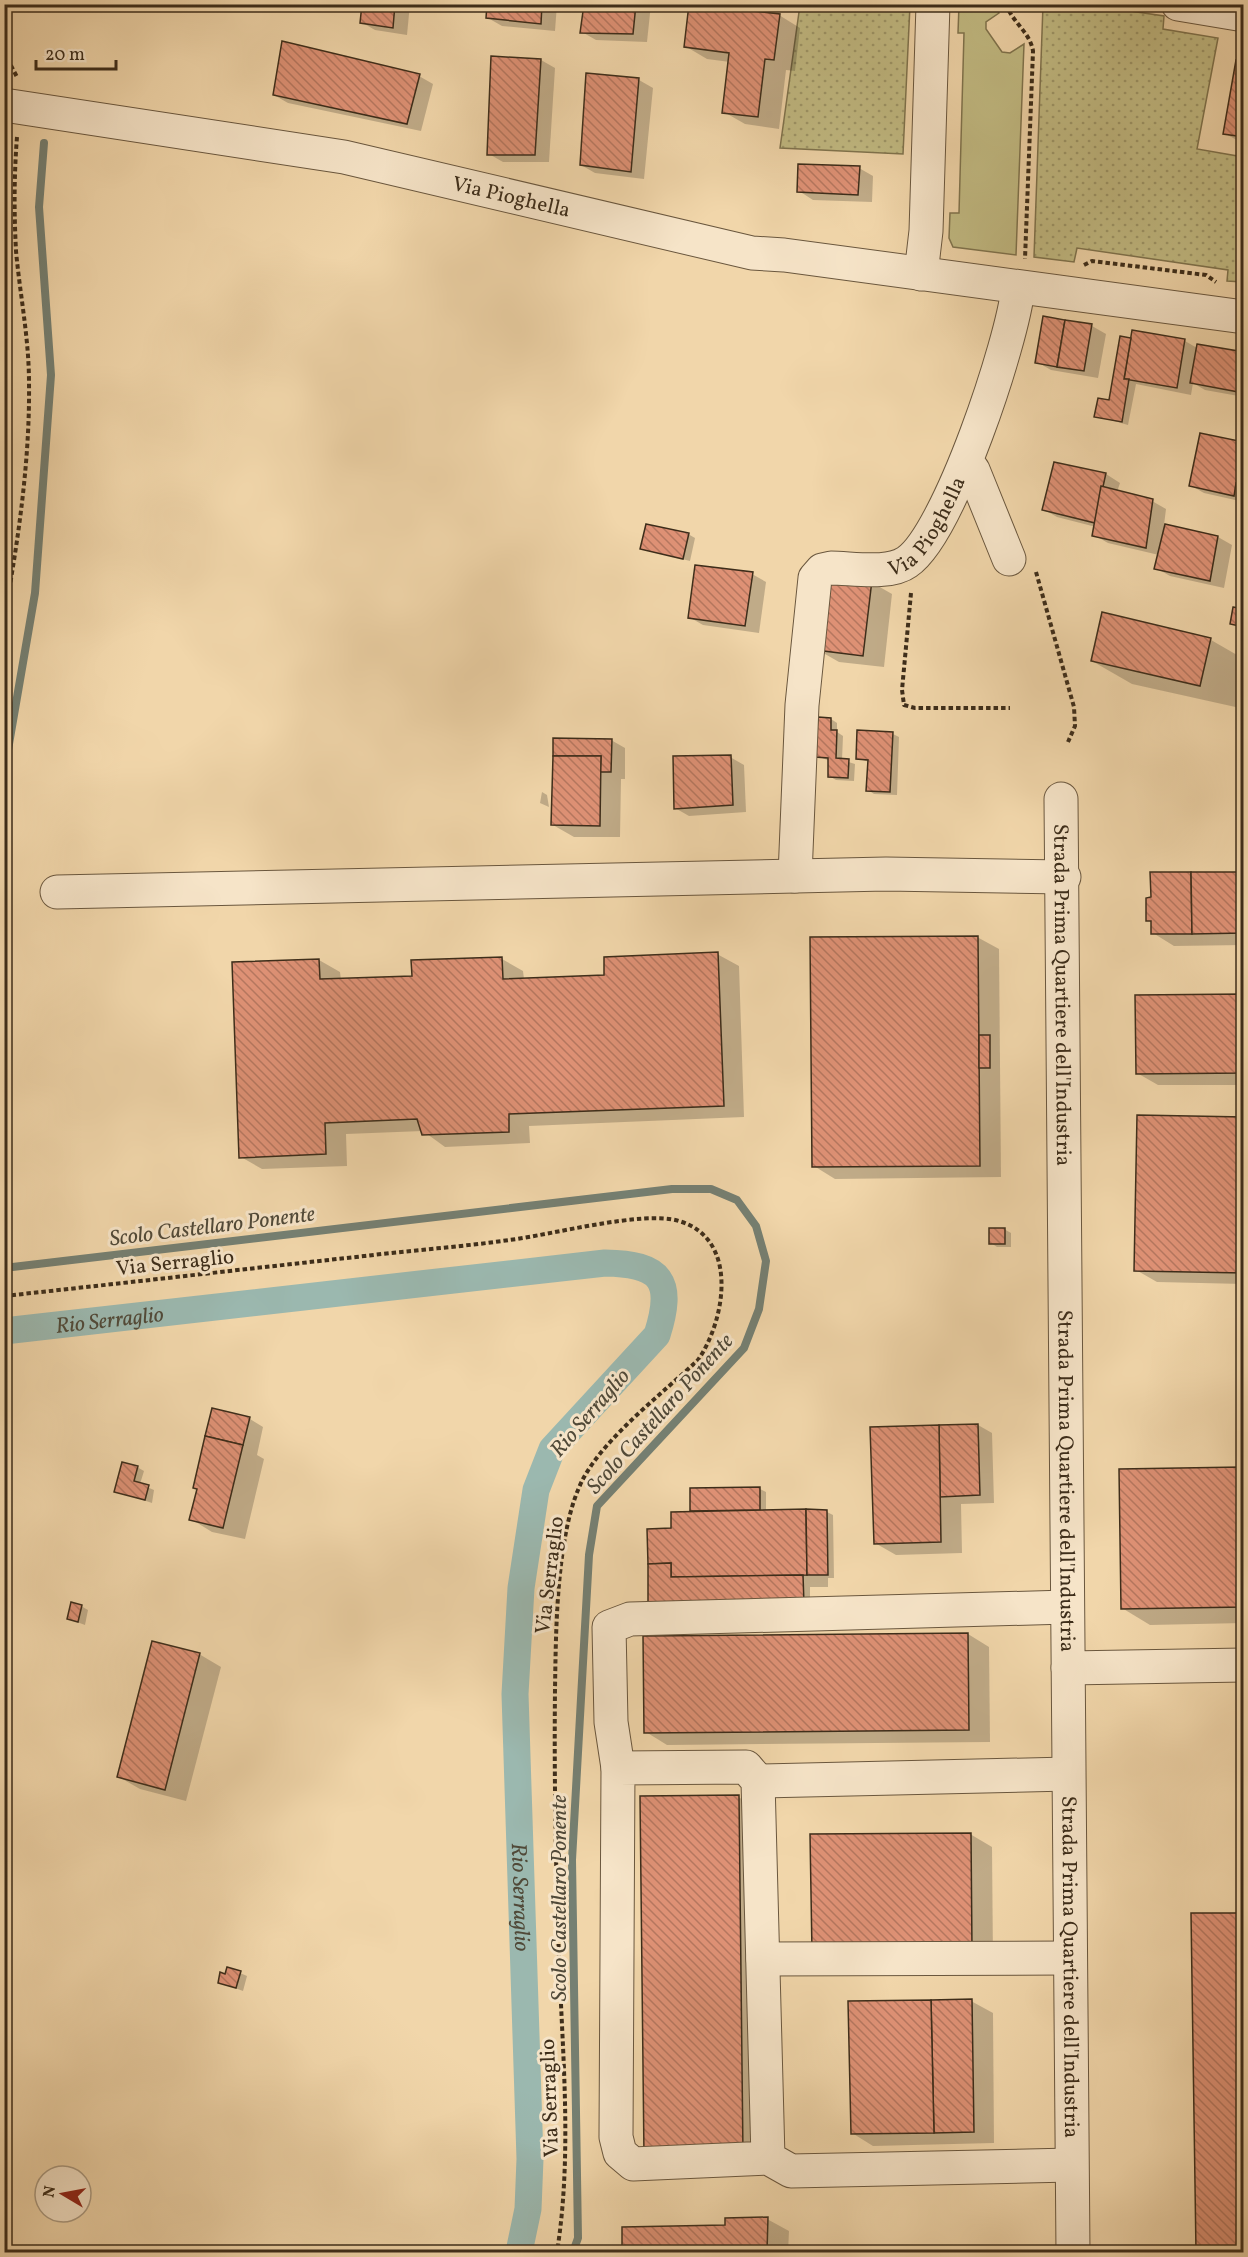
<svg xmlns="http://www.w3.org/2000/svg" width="1248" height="2257" font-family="Vollkorn,serif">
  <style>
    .grass { fill: url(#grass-dots); stroke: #80744e; stroke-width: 1.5 }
    .park { fill: #c2bb83; stroke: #80744e; stroke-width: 1.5 }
    .shadow { fill: #0003 }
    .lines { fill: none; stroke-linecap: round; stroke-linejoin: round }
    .stream { stroke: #758073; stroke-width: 8 }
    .canal { stroke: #9bb8af; stroke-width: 27 }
    .building { fill: url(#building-back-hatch); stroke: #3d2d1a; stroke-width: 1.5 }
    .minor-casing { stroke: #6a573e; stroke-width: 35 }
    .path { stroke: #3d2d1a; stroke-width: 4; stroke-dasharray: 4.5 3; stroke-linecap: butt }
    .minor { stroke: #f6e4c8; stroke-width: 33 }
    .labels { text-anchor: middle; stroke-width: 6; stroke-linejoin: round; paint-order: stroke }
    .street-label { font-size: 21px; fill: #3d2d1a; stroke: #f6e4c8 }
    .water-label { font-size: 22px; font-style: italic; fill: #504938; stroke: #f6e4c8 }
  </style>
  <defs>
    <pattern id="grass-dots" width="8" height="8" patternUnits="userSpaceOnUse" patternTransform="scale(1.5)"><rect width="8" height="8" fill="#c2bb83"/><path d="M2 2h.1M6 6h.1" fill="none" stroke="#9f986a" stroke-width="1.8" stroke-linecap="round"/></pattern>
    <pattern id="building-back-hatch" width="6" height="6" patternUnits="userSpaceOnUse" patternTransform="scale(1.5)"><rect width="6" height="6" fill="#de9175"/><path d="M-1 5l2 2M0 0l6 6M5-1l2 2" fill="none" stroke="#b5775f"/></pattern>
  </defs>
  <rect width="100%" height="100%" fill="#f1d6aa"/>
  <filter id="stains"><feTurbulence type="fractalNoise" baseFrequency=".00333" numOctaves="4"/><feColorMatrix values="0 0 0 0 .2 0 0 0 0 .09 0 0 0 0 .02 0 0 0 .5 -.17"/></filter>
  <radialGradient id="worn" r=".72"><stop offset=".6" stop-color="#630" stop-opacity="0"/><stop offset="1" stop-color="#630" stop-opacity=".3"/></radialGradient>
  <!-- grass -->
  <g class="grass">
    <path d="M 800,5 L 910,5 L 903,154 L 780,148 Z"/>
    <path d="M 1043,5 L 1089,5 L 1164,16 L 1163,29 L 1218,38 L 1197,149 L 1243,157 L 1243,282 L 1227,281 L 1228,270 L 1077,248 L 1074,262 L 1034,257 Z"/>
  </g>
  <!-- park -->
  <path class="park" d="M 959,5 L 996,5 L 999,13 L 986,22 L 986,29 L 1002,52 L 1010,53 L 1024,44 L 1016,255 L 953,247 L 949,238 L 950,213 L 959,213 L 964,33 L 958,33 Z"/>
  <!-- shadow -->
  <g class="shadow">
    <path d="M 364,4 L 410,4 L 407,35 L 375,30 L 361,22 Z"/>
    <path d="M 488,4 L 557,4 L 555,31 L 502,26 L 488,18 Z"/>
    <path d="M 585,4 L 651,4 L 647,42 L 596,40 L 582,32 Z"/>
    <path d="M 779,15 L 800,28 L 795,71 L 786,70 L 779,129 L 745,124 L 724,112 L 730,62 L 707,59 L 685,46 Z"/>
    <path d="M 541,60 L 555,68 L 549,162 L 503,162 L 489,154 Z"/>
    <path d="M 1244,63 L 1244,144 L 1224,133 Z"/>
    <path d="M 419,76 L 433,84 L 421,131 L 288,103 L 274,95 Z"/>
    <path d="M 639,80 L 653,88 L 644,179 L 595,173 L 581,165 Z"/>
    <path d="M 859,168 L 873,176 L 872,202 L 813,200 L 799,191 Z"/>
    <path d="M 1044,318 L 1092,326 L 1106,334 L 1098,378 L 1051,370 L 1037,362 Z"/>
    <path d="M 1133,332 L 1185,341 L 1197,348 L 1244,354 L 1244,397 L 1205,390 L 1193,383 L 1191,395 L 1136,384 L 1128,425 L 1096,416 L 1111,402 Z"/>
    <path d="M 1244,444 L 1244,502 L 1204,493 L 1190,485 Z"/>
    <path d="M 1106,474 L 1120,483 L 1117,492 L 1152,501 L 1166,509 L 1164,525 L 1218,537 L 1232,545 L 1224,588 L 1170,576 L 1156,568 L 1159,555 L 1108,543 L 1094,535 L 1096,527 L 1057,517 L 1043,509 Z"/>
    <path d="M 688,534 L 695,538 L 690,561 L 642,549 Z"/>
    <path d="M 752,574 L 766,582 L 759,633 L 703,625 L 689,617 Z"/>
    <path d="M 871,582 L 892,594 L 884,667 L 839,662 L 818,650 Z"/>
    <path d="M 1103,614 L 1211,640 L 1244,659 L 1244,692 L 1240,708 L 1132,684 L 1092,661 Z"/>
    <path d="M 831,719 L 837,723 L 837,732 L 843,736 L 842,760 L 855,764 L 854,781 L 836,780 L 829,776 L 830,761 L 817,756 Z"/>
    <path d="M 893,734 L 899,737 L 897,795 L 874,794 L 868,790 L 869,762 L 857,758 Z"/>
    <path d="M 611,740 L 625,748 L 625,779 L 621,779 L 620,837 L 574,837 L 553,825 Z"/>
    <path d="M 730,757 L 744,765 L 746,812 L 689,816 L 675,808 Z"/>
    <path d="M 542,792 L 547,795 L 549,807 L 540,803 Z"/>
    <path d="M 1244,873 L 1244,945 L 1174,946 L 1153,933 L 1153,923 L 1148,920 Z"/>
    <path d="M 977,937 L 999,949 L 1001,1177 L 835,1179 L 814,1166 Z"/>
    <path d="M 717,954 L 739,966 L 744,1117 L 529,1126 L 530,1143 L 445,1147 L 423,1131 L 346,1134 L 347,1166 L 262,1169 L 241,1157 L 319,960 L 340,972 L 341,980 L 414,977 L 502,959 L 523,971 L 524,979 L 606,976 Z"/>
    <path d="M 1244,996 L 1244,1085 L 1158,1085 L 1137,1073 Z"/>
    <path d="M 1244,1118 L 1244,1284 L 1157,1282 L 1136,1270 Z"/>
    <path d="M 1004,1229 L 1011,1233 L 1011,1247 L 997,1247 L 991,1243 Z"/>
    <path d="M 250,1419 L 263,1427 L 257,1455 L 264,1459 L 245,1539 L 212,1532 L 191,1519 Z"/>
    <path d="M 978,1425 L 992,1433 L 994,1503 L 961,1504 L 962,1553 L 896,1555 L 875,1543 Z"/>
    <path d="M 137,1467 L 144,1471 L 140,1484 L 154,1490 L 152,1503 L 116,1491 Z"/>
    <path d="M 1240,1469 L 1244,1471 L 1244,1623 L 1150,1625 L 1122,1608 Z"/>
    <path d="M 760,1489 L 766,1492 L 766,1511 L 827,1512 L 833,1515 L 834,1578 L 828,1578 L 828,1587 L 810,1587 L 810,1607 L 672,1530 L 696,1513 L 692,1510 Z"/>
    <path d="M 81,1606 L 88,1610 L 85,1625 L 69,1619 Z"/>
    <path d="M 968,1634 L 989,1647 L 990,1742 L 667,1745 L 646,1732 Z"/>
    <path d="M 199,1654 L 221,1667 L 186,1801 L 140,1789 L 119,1777 Z"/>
    <path d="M 738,1797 L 760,1809 L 764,2167 L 667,2168 Z"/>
    <path d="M 970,1834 L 992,1847 L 993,1962 L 834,1963 Z"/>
    <path d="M 1244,1914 L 1244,2252 L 1198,2252 L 1193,1915 Z"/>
    <path d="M 240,1973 L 247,1976 L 243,1991 L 219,1982 L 226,1976 Z"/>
    <path d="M 971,2001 L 993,2013 L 994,2143 L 873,2146 L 852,2133 Z"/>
    <path d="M 767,2219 L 789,2231 L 788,2252 L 624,2252 L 623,2228 L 727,2226 Z"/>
  </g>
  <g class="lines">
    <!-- stream -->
    <g class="stream">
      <path d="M 4,773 L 35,593 L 51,375 L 39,207 L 44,143"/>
      <path d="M 4,1268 L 672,1189 L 711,1189 L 737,1200 L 756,1226 L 766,1261 L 759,1309 L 744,1348 L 597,1506 L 589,1555 L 572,1860 L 578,2238 L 573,2252"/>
    </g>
    <!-- canal -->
    <path class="canal" id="s1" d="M 4,1331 L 605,1263 C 662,1264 674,1281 657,1335 L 552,1449 L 536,1490 L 521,1588 L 515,1694 L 530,2159 L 528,2209 L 519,2252"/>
  </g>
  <!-- building -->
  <g class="building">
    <path d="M 362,4 L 395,4 L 393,28 L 360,23 Z"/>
    <path d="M 487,4 L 542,4 L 541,24 L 486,18 Z"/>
    <path d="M 584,4 L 636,4 L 633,34 L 580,33 Z"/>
    <path d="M 689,4 L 780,14 L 774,60 L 765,59 L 758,117 L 722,113 L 729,53 L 684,47 Z"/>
    <path d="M 282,41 L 420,74 L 407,124 L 273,95 Z"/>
    <path d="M 491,56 L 541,59 L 535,155 L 487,155 Z"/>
    <path d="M 1236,60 L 1244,62 L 1244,137 L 1223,134 Z"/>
    <path d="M 586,73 L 639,78 L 631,172 L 580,165 Z"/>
    <path d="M 798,164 L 860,166 L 858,195 L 797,192 Z"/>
    <path d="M 1043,316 L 1065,320 L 1057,367 L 1035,363 Z"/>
    <path d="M 1065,320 L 1092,324 L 1084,371 L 1057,367 Z"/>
    <path d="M 1132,330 L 1185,339 L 1177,388 L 1124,379 Z"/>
    <path d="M 1120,336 L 1131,338 L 1124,379 L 1129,379 L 1122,422 L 1094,417 L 1098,398 L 1109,400 Z"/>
    <path d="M 1197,344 L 1244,352 L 1244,393 L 1190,383 Z"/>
    <path d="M 1200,433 L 1244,442 L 1244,485 L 1236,483 L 1234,496 L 1189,486 Z"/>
    <path d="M 1054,462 L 1106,473 L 1095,523 L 1042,510 Z"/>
    <path d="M 1101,486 L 1153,499 L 1146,548 L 1092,536 Z"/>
    <path d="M 646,524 L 689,533 L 683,559 L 640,549 Z"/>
    <path d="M 1165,524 L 1218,536 L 1210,581 L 1154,569 Z"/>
    <path d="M 695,565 L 753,572 L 745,626 L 688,618 Z"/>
    <path d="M 825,575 L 872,580 L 863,656 L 816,650 Z"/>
    <path d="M 1233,607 L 1244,609 L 1244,627 L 1230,624 Z"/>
    <path d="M 1102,612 L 1211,638 L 1200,686 L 1091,661 Z"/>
    <path d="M 818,717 L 831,718 L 831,730 L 837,730 L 836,758 L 849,759 L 848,778 L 828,777 L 828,758 L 815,757 Z"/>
    <path d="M 857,730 L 893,732 L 890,792 L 866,791 L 868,760 L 856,759 Z"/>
    <path d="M 553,738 L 612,739 L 611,772 L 600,772 L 601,756 L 553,756 Z"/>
    <path d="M 731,755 L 733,805 L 674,809 L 673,756 Z"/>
    <path d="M 553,756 L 601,756 L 600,826 L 551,825 Z"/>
    <path d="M 1150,872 L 1191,872 L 1192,934 L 1151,934 L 1151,921 L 1146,921 L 1146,898 L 1151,897 Z"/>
    <path d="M 1191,872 L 1244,872 L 1244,933 L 1192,934 Z"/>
    <path d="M 978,936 L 980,1166 L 812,1167 L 810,937 Z"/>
    <path d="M 718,952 L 724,1106 L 509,1114 L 509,1132 L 422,1135 L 417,1119 L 325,1123 L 326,1154 L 239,1158 L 232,962 L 319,959 L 320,979 L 412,976 L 411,960 L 502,957 L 503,979 L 604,975 L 604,957 Z"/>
    <path d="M 1244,994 L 1244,1073 L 1136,1074 L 1135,995 Z"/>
    <rect x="979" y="1035" width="11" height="33"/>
    <path d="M 1137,1115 L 1244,1117 L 1244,1273 L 1134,1271 Z"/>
    <rect x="989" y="1228" width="16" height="16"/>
    <path d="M 212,1408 L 250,1417 L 243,1445 L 205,1436 Z"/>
    <path d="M 978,1424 L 980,1495 L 940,1497 L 939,1425 Z"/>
    <path d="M 939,1425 L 941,1542 L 874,1544 L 870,1427 Z"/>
    <path d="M 205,1436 L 243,1445 L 223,1528 L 189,1520 L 197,1489 L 193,1488 Z"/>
    <path d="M 122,1462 L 138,1466 L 134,1481 L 149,1485 L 145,1500 L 114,1492 Z"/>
    <path d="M 1241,1467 L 1243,1607 L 1121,1609 L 1119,1469 Z"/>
    <path d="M 760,1487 L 760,1510 L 690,1511 L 690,1488 Z"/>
    <path d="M 806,1509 L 807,1575 L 671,1577 L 671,1563 L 648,1564 L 647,1529 L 671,1528 L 671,1512 Z"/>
    <path d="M 806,1509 L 827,1510 L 828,1575 L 807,1575 Z"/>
    <path d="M 671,1563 L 671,1577 L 803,1575 L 804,1604 L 648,1606 L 648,1564 Z"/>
    <path d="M 71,1602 L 82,1605 L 78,1622 L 67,1619 Z"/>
    <path d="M 968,1633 L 969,1730 L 644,1733 L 643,1636 Z"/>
    <path d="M 152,1641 L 200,1653 L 165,1790 L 117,1777 Z"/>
    <path d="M 739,1795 L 743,2155 L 644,2157 L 640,1796 Z"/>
    <path d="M 971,1833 L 972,1950 L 812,1952 L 810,1834 Z"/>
    <path d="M 1191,1913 L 1244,1913 L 1244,2252 L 1196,2252 Z"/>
    <path d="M 227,1967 L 241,1971 L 236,1988 L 218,1983 L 220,1972 L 225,1974 Z"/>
    <path d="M 972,1999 L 974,2132 L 934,2133 L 931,2000 Z"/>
    <path d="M 931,2000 L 934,2133 L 851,2134 L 848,2001 Z"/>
    <path d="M 768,2217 L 767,2252 L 622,2252 L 622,2227 L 725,2225 L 725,2218 Z"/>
  </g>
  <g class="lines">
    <defs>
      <g id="minor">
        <path d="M 1178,4 L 1244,15"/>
        <path id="s2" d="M 4,105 L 344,157 L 752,253 L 784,255 L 1244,317"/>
        <path d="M 921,274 L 926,231 L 933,4"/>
        <path d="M 965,465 L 973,470 L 1009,559"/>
        <path id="s3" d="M 1061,799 L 1073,2252"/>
        <path id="s4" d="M 795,876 L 802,705 L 815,578 L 822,570 L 831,568 C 852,568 889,575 907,562 C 949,534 1013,340 1018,288"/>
        <path d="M 57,892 L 886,874 L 1064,877"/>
        <path d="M 1068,1668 L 1244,1665"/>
        <path d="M 618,1768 L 611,1722 L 609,1627 L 630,1619 L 1067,1607"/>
        <path d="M 758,1781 L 1068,1774"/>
        <path d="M 763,1959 L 1069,1958"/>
        <path d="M 768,2158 L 633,2164 L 620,2153 L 616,2137 L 618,1768 L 746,1767 L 758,1781 L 768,2158 L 791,2171 L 1071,2165"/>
      </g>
    </defs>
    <!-- minor casing -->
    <use href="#minor" class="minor-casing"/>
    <!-- path -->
    <g class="path">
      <path d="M 1006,4 C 1012,22 1030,32 1033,51 L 1025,259"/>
      <path d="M 4,52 L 17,77"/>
      <path d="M 1084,265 L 1092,261 L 1206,275 L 1216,282"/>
      <path d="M 1036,572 L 1074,707 L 1075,726 L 1068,742"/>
      <path d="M 911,593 L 902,690 L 904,705 L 915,708 L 1010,708"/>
      <path d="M 4,619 C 18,542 30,461 29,383 C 29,338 20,295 16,251 C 14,213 14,175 17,137"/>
      <path d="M 4,1296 C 125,1283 245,1269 365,1256 C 413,1250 461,1247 509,1240 C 551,1235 643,1210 679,1221 C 740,1239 725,1321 698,1360 C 663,1393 605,1437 583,1479 C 556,1531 556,1630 555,1689 C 554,1787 556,1885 560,1983 C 564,2073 571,2163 557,2252"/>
    </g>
    <!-- minor -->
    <use href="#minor" class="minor"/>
  </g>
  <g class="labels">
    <!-- street labels -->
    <g class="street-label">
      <text dy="7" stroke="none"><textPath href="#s2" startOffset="516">Via Pioghella</textPath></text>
      <text dy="7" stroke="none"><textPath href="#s4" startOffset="436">Via Pioghella</textPath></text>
      <text dy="7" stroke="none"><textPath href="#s3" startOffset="196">Strada Prima Quartiere dell'Industria</textPath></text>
      <text transform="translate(175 1262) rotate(-6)" y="7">Via Serraglio</text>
      <text dy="7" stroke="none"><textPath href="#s3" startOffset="682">Strada Prima Quartiere dell'Industria</textPath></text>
      <text transform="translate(549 1575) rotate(-83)" y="7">Via Serraglio</text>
      <text dy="7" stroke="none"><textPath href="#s3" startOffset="1168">Strada Prima Quartiere dell'Industria</textPath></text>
      <text transform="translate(549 2098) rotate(-92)" y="7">Via Serraglio</text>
    </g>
    <!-- water labels -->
    <g class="water-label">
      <text transform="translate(212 1225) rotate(-7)" y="8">Scolo Castellaro Ponente</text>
      <text dy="8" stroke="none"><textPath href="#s1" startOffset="106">Rio Serraglio</textPath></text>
      <text transform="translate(589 1412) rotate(-49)" y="8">Rio Serraglio</text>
      <text transform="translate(659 1413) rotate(-48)" y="8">Scolo Castellaro Ponente</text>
      <text dy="8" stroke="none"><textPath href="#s1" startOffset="1328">Rio Serraglio</textPath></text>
      <text transform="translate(558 1898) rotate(-90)" y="8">Scolo Castellaro Ponente</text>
    </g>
  </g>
  <!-- margin -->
  <rect width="1248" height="2257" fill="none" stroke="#f1d6aa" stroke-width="24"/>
  <rect x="6" y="6" width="1236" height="2245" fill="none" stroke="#3d2d1a" stroke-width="3"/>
  <rect x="12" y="12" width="1224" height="2233" fill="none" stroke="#3d2d1a" stroke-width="1.5"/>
  <!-- north arrow -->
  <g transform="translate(63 2194) rotate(280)"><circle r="28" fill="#f6e4c8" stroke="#ac9b82" stroke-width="1.5"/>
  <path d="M0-4.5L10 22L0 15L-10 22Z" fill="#8f2418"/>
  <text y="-9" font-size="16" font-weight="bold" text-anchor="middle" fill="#3d2d1a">N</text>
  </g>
  <!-- scale -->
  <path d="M36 60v9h80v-9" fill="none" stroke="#3d2d1a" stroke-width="3"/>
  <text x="45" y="60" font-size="18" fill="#3d2d1a" stroke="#f6e4c8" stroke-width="4.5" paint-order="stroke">20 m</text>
  <rect width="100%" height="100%" filter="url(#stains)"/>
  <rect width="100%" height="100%" fill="url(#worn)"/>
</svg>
